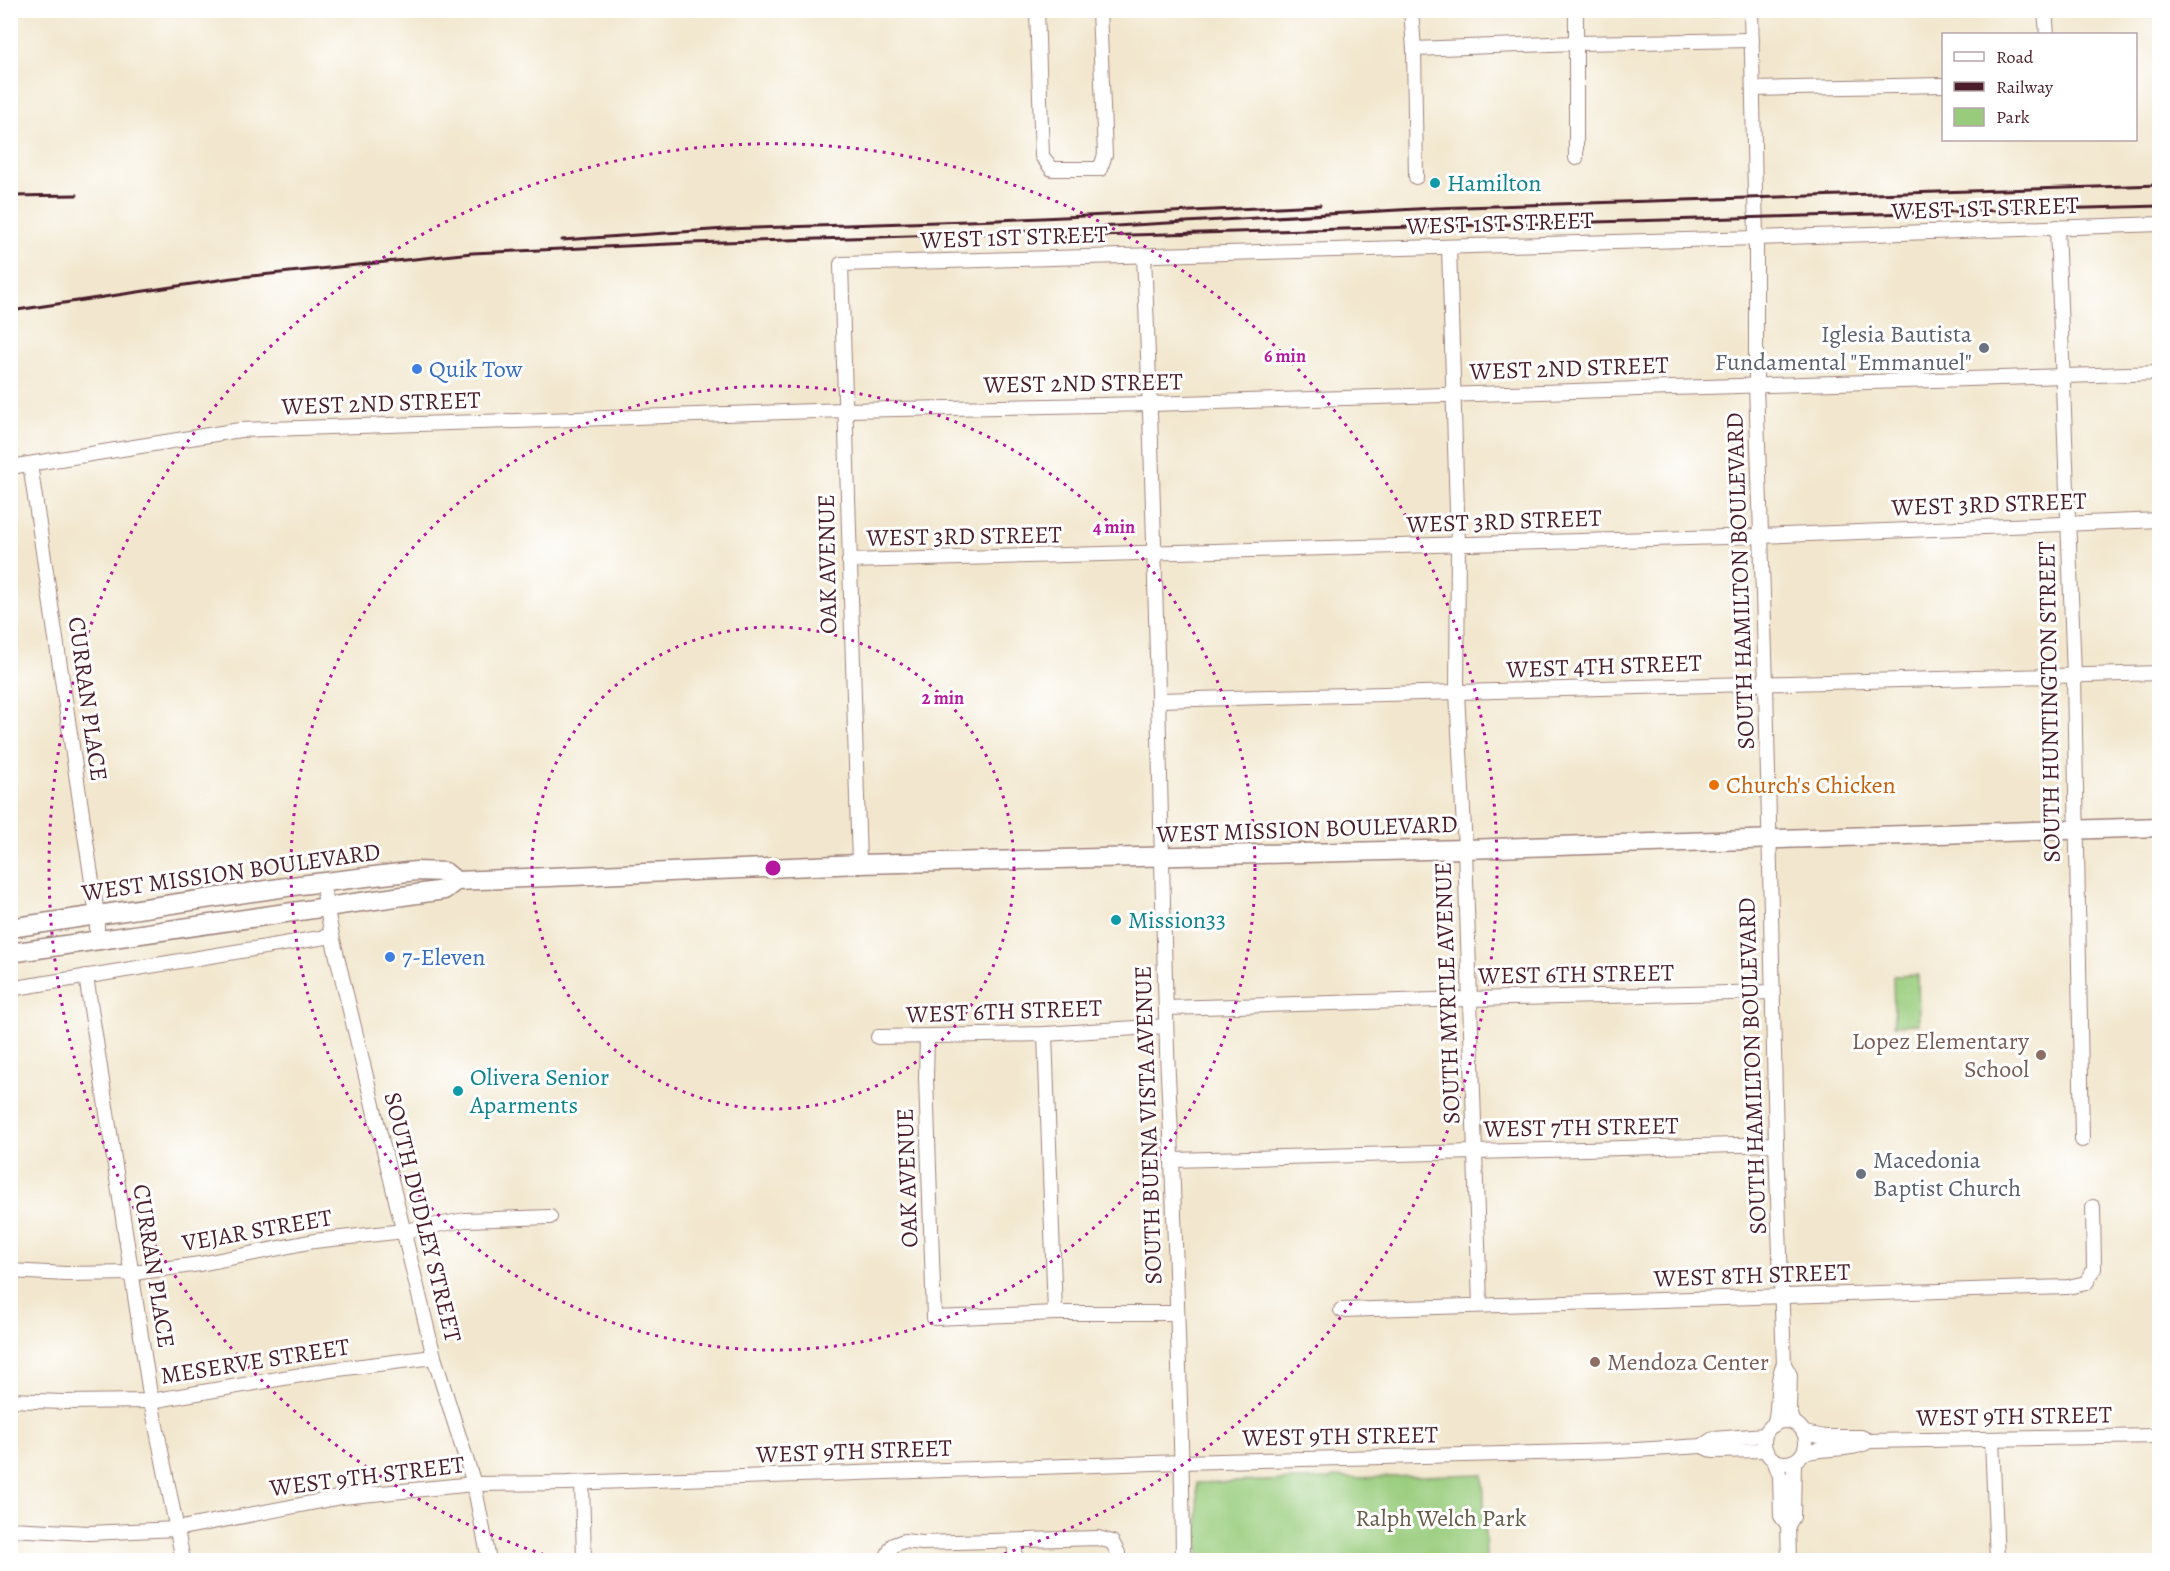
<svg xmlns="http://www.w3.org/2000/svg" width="2170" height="1571" font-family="Alegreya,serif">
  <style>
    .green { fill: #98cc7c; stroke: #717654; stroke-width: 1.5 }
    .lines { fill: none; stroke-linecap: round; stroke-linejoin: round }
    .minor-casing { stroke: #9e837c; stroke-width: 16 }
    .major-casing { stroke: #9e837c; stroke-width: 21 }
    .minor { stroke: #fff; stroke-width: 14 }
    .major { stroke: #fff; stroke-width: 18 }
    .rail { stroke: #4a1f2b; stroke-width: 3 }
    .ring { fill: none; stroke: #b5179e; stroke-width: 3; stroke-dasharray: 3 6 }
    .culture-dot { fill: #0f9aa8; stroke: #fff; stroke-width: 2 }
    .worship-dot { fill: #6b7280; stroke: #fff; stroke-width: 2 }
    .shop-dot { fill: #3f7fe0; stroke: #fff; stroke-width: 2 }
    .food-dot { fill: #e8710a; stroke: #fff; stroke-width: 2 }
    .education-dot { fill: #8d6e63; stroke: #fff; stroke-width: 2 }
    .labels { text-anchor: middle; stroke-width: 6; stroke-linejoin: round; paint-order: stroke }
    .culture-label { font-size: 24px; fill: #0d838f; stroke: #fff; text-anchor: start }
    .street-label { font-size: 24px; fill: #4a1f2b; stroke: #fff }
    .worship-label { font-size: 24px; fill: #5b616d; stroke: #fff; text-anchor: end }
    .shop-label { font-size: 24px; fill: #366cbe; stroke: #fff; text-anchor: start }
    .food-label { font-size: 24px; fill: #c56008; stroke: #fff; text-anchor: start }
    .education-label { font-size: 24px; fill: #785e54; stroke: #fff; text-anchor: end }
    .park-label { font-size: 24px; fill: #655c47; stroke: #fff }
    .centre { fill: #b5179e; stroke: #fff; stroke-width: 3 }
    .ring-label { font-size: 18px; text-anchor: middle; font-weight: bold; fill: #b5179e; stroke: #fff; stroke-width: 6; stroke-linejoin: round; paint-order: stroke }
  </style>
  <rect width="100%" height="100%" fill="#fff"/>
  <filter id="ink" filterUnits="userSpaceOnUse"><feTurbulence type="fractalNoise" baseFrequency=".0167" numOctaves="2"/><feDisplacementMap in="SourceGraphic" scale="12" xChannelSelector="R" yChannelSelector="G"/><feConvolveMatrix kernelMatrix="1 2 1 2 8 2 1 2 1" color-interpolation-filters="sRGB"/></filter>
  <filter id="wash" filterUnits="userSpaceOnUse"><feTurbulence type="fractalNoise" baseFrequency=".008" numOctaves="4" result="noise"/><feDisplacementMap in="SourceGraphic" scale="24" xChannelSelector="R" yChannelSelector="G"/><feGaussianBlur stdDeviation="1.35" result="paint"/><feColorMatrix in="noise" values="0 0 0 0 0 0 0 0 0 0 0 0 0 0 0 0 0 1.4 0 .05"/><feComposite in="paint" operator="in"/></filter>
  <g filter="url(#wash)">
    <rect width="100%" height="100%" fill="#f2e7ce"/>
    <!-- green -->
    <g class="green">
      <path d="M 1918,975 L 1919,1024 L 1894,1025 L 1893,976 Z"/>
      <path d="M 1483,1474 L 1486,1560 L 1199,1560 L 1197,1483 L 1331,1479 L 1332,1477 L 1352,1478 Z"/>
    </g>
  </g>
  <g filter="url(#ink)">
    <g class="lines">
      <defs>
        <g id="minor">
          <path d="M 1037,10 L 1042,156 L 1052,169 L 1100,169 L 1105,155 L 1099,10"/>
          <path d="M 1411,10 L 1414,49 L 1416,177"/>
          <path d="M 1576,10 L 1576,158"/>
          <path d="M 1751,10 L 1756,238 L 1756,385 L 1766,684 L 1776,1144 L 1784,1364 L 1790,1375 L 1789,1409 L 1794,1423"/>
          <path d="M 2045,10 L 2047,34"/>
          <path d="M 1414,49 L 1576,43 L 1752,40"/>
          <path d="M 1753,89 L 1944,85"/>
          <path d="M 2057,227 L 2074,675 L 2082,1140"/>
          <path d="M 1449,247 L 1458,544 L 1457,692 L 1465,849 L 1480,1305"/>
          <path d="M 1144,256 C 1156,520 1159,785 1167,1049 C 1168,1086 1171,1123 1172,1160 C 1177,1294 1182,1427 1183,1560"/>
          <path d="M 30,464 L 97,915 L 97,941"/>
          <path d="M 10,467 L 240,430 L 846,410 L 1151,404 L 2160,373"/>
          <path d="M 849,561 L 1761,536 L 2160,520"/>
          <path d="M 1158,700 L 2160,673"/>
          <path d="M 859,864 L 841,264 L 1756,238 L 2160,224"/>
          <path d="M 322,882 L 332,936 L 434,1357 L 474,1484 L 489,1560"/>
          <path d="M 86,976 L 151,1401 L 183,1560"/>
          <path d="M 10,989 L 332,936"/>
          <path d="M 1166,1008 L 1469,999 L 1772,992"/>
          <path d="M 1045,1034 L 1055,1313"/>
          <path d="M 878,1037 L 1045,1034 L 1166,1026"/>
          <path d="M 927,1037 L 926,1078 L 934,1318 L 1055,1313 L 1177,1313"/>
          <path d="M 1172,1160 L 1776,1144"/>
          <path d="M 10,1271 L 66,1274 L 133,1273 L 200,1264 L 314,1241 L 404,1231 L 465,1220 L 550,1217"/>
          <path d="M 1341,1310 L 2068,1287 L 2086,1283 L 2094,1269 L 2093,1207"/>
          <path d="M 10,1400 L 63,1402 L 151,1401 L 330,1370 L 434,1357"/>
          <circle cx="1785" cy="1442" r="21"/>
          <path d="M 1774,1425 C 1781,1404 1774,1383 1784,1364"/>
          <path d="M 1804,1433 L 1825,1437 L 1861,1437 L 1869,1441 L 2160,1436"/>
          <path d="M 1992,1439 L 1997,1560"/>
          <path d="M 1702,1446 L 1713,1451 L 1765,1450"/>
          <path d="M 1804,1453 C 1822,1447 1855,1451 1869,1441"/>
          <path d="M 1774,1460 L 1780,1476 L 1781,1516 L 1788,1525"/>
          <path d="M 582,1483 L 584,1560"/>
          <path d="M 10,1529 L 89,1533 L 176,1529 L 342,1497 L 474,1484 L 567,1483 L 1182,1462 L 1619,1451 L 1702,1446 L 1713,1439 L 1765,1435"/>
          <path d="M 1015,1542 L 1015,1560"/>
          <path d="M 888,1560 L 887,1556 L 893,1545 L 904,1541 L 922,1543 L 1098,1538 L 1112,1542 L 1118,1553 L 1118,1560"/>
          <path d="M 1789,1560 L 1788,1525 L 1793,1517 L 1794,1462"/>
        </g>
        <g id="major">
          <path d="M 10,928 L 300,885 L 416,871 L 445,872 L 456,881"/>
          <path d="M 10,953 L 444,890 L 456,881 L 859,864 L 1465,849 L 2160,827"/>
        </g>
      </defs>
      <!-- minor casing -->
      <use href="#minor" class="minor-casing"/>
      <!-- major casing -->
      <use href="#major" class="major-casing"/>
      <!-- minor -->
      <use href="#minor" class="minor"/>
      <!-- major -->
      <use href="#major" class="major"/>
      <!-- rail -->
      <g class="rail">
        <path d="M 10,196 L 77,195"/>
        <path d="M 1062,237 L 2160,206"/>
        <path d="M 562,240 L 726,229 L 998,220 L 1320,205"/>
        <path d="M 10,311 L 232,278 L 472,253 L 691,243 L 972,234 L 1434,208 L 2160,185"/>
      </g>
    </g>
  </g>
  <!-- distance rings -->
  <g class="ring">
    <circle cx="773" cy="868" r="241"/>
    <circle cx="773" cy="868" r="482"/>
    <path d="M561 1560A724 724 0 1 1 985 1560"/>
  </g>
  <!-- markers -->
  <g class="culture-dot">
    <circle cx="1435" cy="183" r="6"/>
    <circle cx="1116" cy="920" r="6"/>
    <circle cx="458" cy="1091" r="6"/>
  </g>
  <g class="worship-dot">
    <circle cx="1984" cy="348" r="6"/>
    <circle cx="1861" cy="1174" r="6"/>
  </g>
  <g class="shop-dot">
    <circle cx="417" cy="369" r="6"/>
    <circle cx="390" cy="957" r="6"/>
  </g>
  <circle class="food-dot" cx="1714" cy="785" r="6"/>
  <g class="education-dot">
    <circle cx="2041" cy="1055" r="6"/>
    <circle cx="1595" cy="1362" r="6"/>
  </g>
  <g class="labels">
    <!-- culture labels -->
    <g class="culture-label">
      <text x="1447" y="191">Hamilton</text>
      <text x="1128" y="928">Mission33</text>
      <text x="470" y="1085">Olivera Senior<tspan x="470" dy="28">Aparments</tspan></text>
    </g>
    <!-- street labels -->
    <g class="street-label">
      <text transform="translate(1985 208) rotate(-2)" y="8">WEST 1ST STREET</text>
      <text transform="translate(1500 223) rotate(-2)" y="8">WEST 1ST STREET</text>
      <text transform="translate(1014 237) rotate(-2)" y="8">WEST 1ST STREET</text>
      <text transform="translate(1569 368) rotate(-2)" y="8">WEST 2ND STREET</text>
      <text transform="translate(1083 383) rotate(-1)" y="8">WEST 2ND STREET</text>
      <text transform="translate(381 403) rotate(-2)" y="8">WEST 2ND STREET</text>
      <text transform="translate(1989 504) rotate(-2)" y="8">WEST 3RD STREET</text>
      <text transform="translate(1504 521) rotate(-2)" y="8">WEST 3RD STREET</text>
      <text transform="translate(964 536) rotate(-1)" y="8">WEST 3RD STREET</text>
      <text transform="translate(827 564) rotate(-91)" y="8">OAK AVENUE</text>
      <text transform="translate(1740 581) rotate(-92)" y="8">SOUTH HAMILTON BOULEVARD</text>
      <text transform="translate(1604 666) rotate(-2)" y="8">WEST 4TH STREET</text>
      <text transform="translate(88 699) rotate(82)" y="8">CURRAN PLACE</text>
      <text transform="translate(2049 702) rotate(-91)" y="8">SOUTH HUNTINGTON STREET</text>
      <text transform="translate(1307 829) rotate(-2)" y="8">WEST MISSION BOULEVARD</text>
      <text transform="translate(231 872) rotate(-8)" y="8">WEST MISSION BOULEVARD</text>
      <text transform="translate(1576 974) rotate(-1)" y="8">WEST 6TH STREET</text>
      <text transform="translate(1447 993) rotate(-92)" y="8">SOUTH MYRTLE AVENUE</text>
      <text transform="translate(1004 1011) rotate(-2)" y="8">WEST 6TH STREET</text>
      <text transform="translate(1752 1066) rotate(-92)" y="8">SOUTH HAMILTON BOULEVARD</text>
      <text transform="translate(1148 1125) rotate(-92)" y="8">SOUTH BUENA VISTA AVENUE</text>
      <text transform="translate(1581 1127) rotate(-1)" y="8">WEST 7TH STREET</text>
      <text transform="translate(907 1178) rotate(-92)" y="8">OAK AVENUE</text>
      <text transform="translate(423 1217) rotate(76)" y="8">SOUTH DUDLEY STREET</text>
      <text transform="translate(257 1230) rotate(-10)" y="8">VEJAR STREET</text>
      <text transform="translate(154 1266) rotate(81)" y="8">CURRAN PLACE</text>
      <text transform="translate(1752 1275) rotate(-2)" y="8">WEST 8TH STREET</text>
      <text transform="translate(255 1361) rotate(-9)" y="8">MESERVE STREET</text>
      <text transform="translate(2014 1416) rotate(-1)" y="8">WEST 9TH STREET</text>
      <text transform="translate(1340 1436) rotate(-1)" y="8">WEST 9TH STREET</text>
      <text transform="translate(854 1451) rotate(-2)" y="8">WEST 9TH STREET</text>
      <text transform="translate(367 1476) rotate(-7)" y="8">WEST 9TH STREET</text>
    </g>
    <!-- worship labels -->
    <g class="worship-label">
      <text x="1972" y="342">Iglesia Bautista<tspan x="1972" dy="28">Fundamental "Emmanuel"</tspan></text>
      <text x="1873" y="1168" text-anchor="start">Macedonia<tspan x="1873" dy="28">Baptist Church</tspan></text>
    </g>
    <!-- shop labels -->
    <g class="shop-label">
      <text x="429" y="377">Quik Tow</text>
      <text x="402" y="965">7-Eleven</text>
    </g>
    <!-- food labels -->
    <g class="food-label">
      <text x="1726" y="793">Church's Chicken</text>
    </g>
    <!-- education labels -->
    <g class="education-label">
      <text x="2029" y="1049">Lopez Elementary<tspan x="2029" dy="28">School</tspan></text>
      <text x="1607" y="1370" text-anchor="start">Mendoza Center</text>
    </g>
    <!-- park labels -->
    <g class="park-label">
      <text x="1441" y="1526">Ralph Welch Park</text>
    </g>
  </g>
  <circle cx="773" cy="868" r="9" class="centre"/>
  <g class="ring-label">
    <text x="1285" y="362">6 min</text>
    <text x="1114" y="533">4 min</text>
    <text x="943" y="704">2 min</text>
  </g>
  <!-- margin -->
  <rect width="2170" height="1571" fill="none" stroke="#fff" stroke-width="36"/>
  <!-- legend -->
  <rect x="1942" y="33" width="195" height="108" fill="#ffffff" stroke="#b7a5aa" stroke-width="1.5"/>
  <rect x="1954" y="52" width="30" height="9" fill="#ffffff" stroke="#b7a5aa" stroke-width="1.5"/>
  <text x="1996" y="63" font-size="18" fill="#4a1f2b">Road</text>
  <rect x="1954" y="82" width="30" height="9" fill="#4a1f2b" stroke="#b7a5aa" stroke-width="1.5"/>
  <text x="1996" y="93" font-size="18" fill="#4a1f2b">Railway</text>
  <rect x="1954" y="108" width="30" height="18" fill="#98cc7c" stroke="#b7a5aa" stroke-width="1.5"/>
  <text x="1996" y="123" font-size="18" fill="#4a1f2b">Park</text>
</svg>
